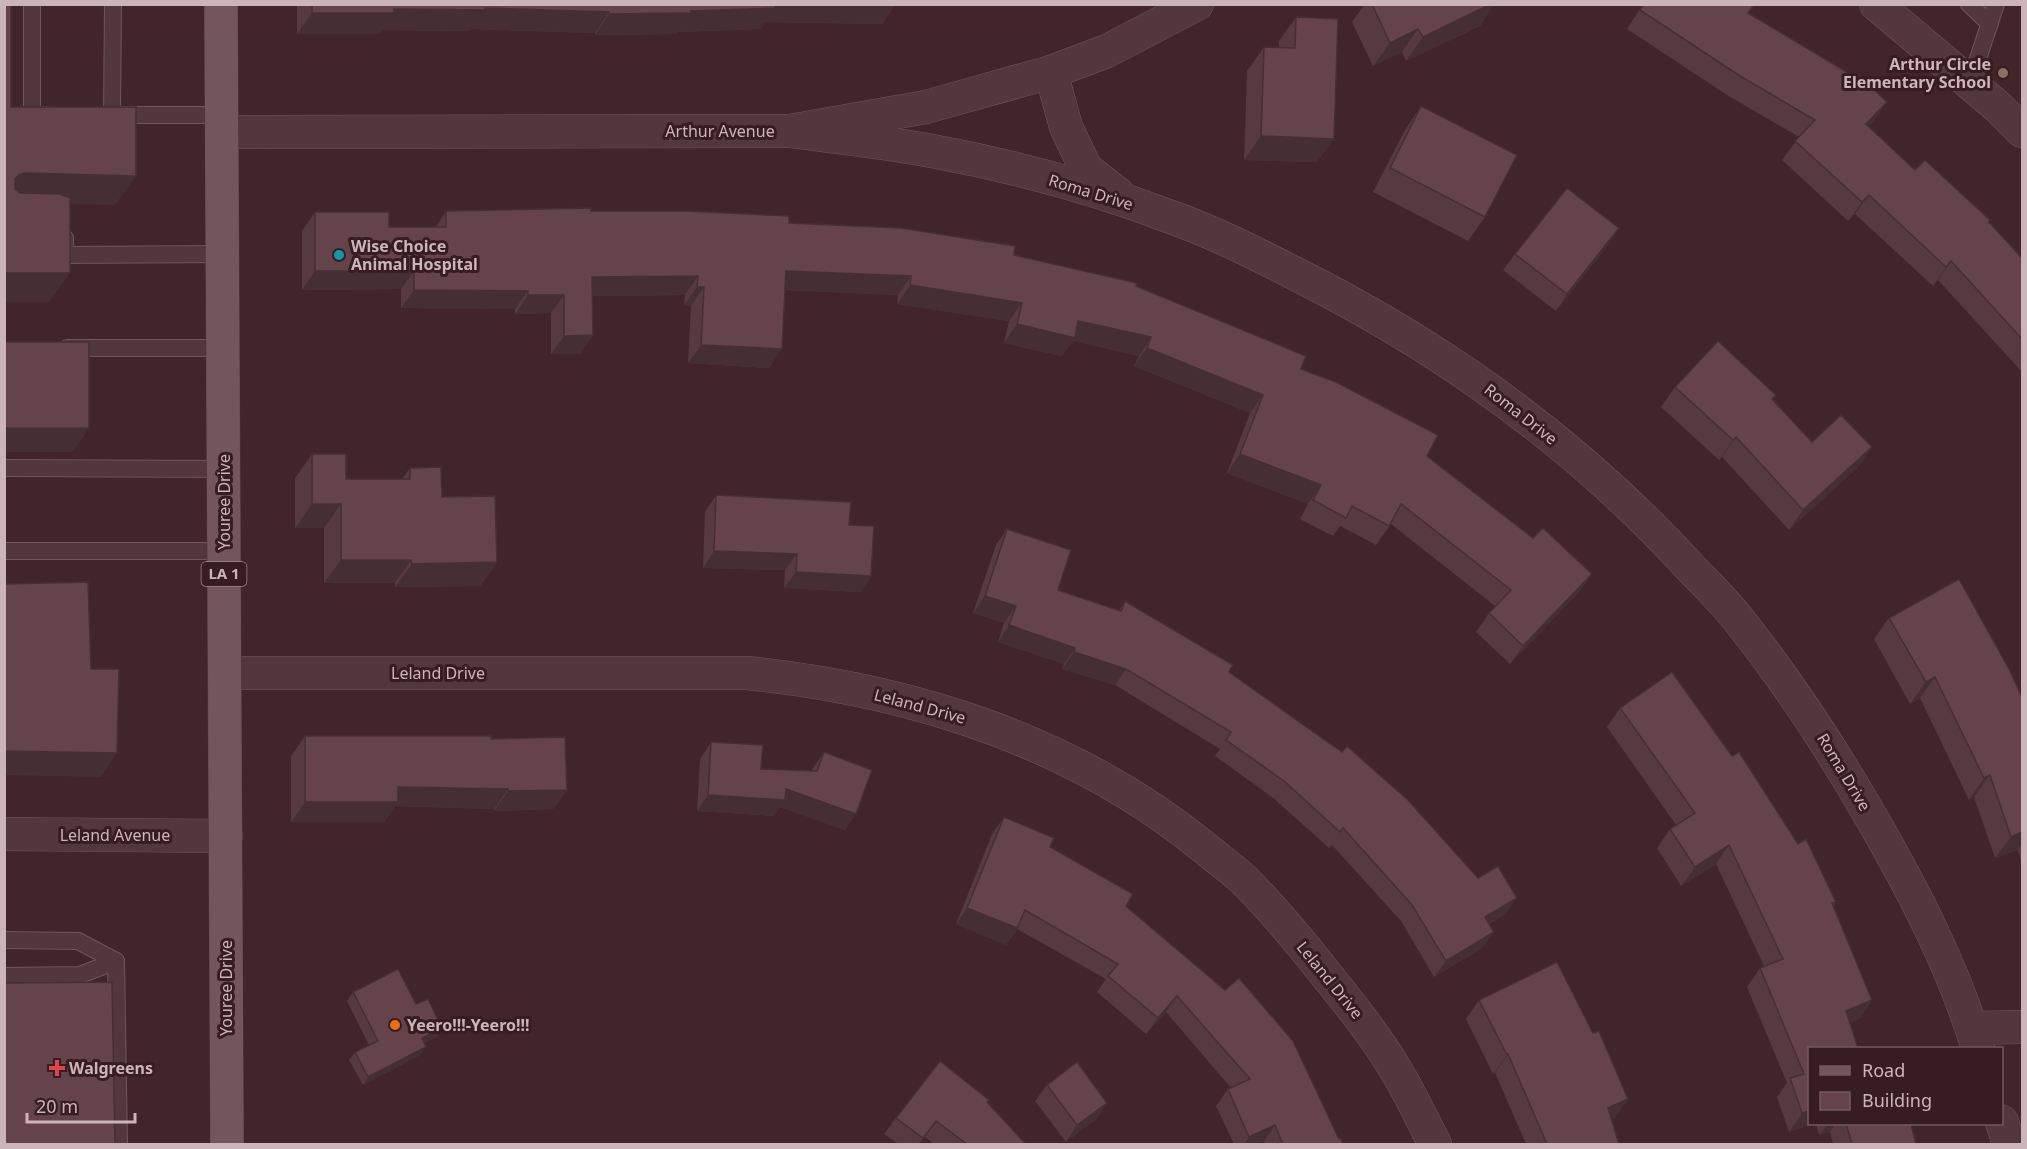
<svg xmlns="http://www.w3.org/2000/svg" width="2027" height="1149" font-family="'Noto Sans',sans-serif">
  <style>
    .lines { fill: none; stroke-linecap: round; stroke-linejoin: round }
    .lane-casing { stroke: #6f565b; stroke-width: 18 }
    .street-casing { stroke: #6f565b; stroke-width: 34 }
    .primary-casing { stroke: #5b4246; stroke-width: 34 }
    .lane { stroke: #52383e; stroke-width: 16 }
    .street { stroke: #52383e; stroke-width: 33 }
    .primary { stroke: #72565c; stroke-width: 33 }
    .wall { fill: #563a40 }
    .shaded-wall { fill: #462f34 }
    .building { fill: #64434a; stroke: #462f34; stroke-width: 1.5 }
    .education-dot { fill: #8d6e63; stroke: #371d22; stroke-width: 2 }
    .culture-dot { fill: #0f9aa8; stroke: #371d22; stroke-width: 2 }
    .food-dot { fill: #e8710a; stroke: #371d22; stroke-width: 2 }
    .health-dot { fill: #e0444e; stroke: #371d22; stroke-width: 2 }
    .labels { text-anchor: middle; stroke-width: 6; stroke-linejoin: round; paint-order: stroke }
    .shield { fill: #371d22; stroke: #9f878c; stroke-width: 1.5 }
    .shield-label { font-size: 15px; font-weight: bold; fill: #ccb5b9 }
    .poi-label { font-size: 16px; font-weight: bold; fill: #ccb5b9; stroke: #371d22; text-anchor: start }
    .street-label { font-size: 16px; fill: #ccb5b9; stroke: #371d22 }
  </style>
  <rect width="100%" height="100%" fill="#42242b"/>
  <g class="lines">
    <defs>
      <g id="lane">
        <path d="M 32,4 L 32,115 L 46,115"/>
        <path d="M 1969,4 L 1990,24"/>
        <path d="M 1970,83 L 1996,4"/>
        <path d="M 112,115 L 113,4"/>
        <path d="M 114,115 L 221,115"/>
        <path d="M 65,238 L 65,255 L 222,254"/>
        <path d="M 67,348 L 223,348"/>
        <path d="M 4,468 L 224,469"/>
        <path d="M 4,551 L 224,551"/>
        <path d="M 4,940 L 78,941 L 116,961"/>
        <path d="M 4,976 L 80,975 L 116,961 L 119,1144"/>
      </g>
      <g id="street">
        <path d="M 1876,4 L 1998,107 L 2022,131"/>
        <path d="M 1051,72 L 1066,127 L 1086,169 L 1118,194"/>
        <path d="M 790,131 C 837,137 885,142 932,151 C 1013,166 1094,188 1171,217 C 1213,232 1253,252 1294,273 C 1442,347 1577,444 1689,566 C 1705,583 1723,600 1738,619 C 1789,683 1834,752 1875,824 C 1917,897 1953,968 1978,1048"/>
        <path d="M 222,132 L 790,131 L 926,107 L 1051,72 L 1107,51 L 1197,4"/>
        <path d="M 225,673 L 747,673 C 913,690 1076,742 1206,849 C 1219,860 1233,869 1245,881 C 1274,910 1302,944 1328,977 C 1353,1008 1377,1038 1397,1072 C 1411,1095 1422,1120 1435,1144"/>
        <path d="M 4,834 L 226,836"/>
        <path d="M 1972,1028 L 2022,1027"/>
        <path d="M 2002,1122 L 2009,1144"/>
      </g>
      <path id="primary" d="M 221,4 L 227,1144"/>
    </defs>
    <!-- lane casing -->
    <use href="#lane" class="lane-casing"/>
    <!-- street casing -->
    <use href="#street" class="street-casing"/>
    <!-- primary casing -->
    <use href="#primary" class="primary-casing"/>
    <!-- lane -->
    <use href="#lane" class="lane"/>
    <!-- street -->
    <use href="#street" class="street"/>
    <!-- primary -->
    <use href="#primary" class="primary"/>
  </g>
  <!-- wall -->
  <g class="wall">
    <path d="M 297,4 L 895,4 L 882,24 L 765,22 L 761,29 L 677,32 L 676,34 L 595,35 L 595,33 L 471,29 L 470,31 L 382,30 L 379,34 L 297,34 Z"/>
    <path d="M 1365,4 L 1494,4 L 1480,26 L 1406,61 L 1402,52 L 1373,66 L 1352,22 Z"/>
    <path d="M 1643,4 L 1748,13 L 1887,102 L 1874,120 L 1868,127 L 1915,170 L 1989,222 L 2022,258 L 2022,372 L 1938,280 L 1933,286 L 1855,214 L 1848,221 L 1782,160 L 1799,137 L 1727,95 L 1627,29 Z"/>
    <path d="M 1296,17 L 1317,162 L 1244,160 L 1247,71 L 1264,47 L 1279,48 L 1279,41 Z"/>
    <path d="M 1421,106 L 1485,217 L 1468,241 L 1373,192 L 1405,130 Z"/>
    <path d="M 446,211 L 591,211 L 789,223 L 1014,255 L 1136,286 L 1301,369 L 1427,456 L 1533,538 L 1592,574 L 1579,592 L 1510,664 L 1476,632 L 1489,613 L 1495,606 L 1391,524 L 1376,545 L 1340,526 L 1333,536 L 1300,519 L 1308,504 L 1227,473 L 1250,413 L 1134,366 L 1139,356 L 1073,341 L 1062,356 L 1004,343 L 1009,321 L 897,304 L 898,295 L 785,290 L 769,368 L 688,363 L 691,306 L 684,305 L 685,295 L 592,296 L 593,335 L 580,354 L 551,354 L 551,313 L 515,314 L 515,309 L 401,308 L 401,289 L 302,290 L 302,231 L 315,212 L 389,227 L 436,227 Z"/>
    <path d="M 1619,228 L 1608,245 L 1556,311 L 1503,270 L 1515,254 Z"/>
    <path d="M 1675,387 L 1773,399 L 1812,442 L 1872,447 L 1857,468 L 1789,530 L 1722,457 L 1719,460 L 1661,407 Z"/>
    <path d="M 312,454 L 346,479 L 402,479 L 410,468 L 442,497 L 497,562 L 480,586 L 395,587 L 395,583 L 324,583 L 324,528 L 295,528 L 295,478 Z"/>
    <path d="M 716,495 L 849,525 L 871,576 L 860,592 L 784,588 L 785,570 L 703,568 L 705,512 Z"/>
    <path d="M 1007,529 L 1058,590 L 1119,610 L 1125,601 L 1229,672 L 1505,914 L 1489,924 L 1494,932 L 1482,948 L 1434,977 L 1401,921 L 1332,845 L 1329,848 L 1272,797 L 1215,756 L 1220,749 L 1115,685 L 1062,669 L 1064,664 L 998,642 L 1004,623 L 973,613 L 996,545 Z"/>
    <path d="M 1889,618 L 2022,697 L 2022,865 L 2018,850 L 1995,858 L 1974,797 L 1969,800 L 1920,698 L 1910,704 L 1874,639 Z"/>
    <path d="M 1620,708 L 1836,902 L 1833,906 L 1872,1000 L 1859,1019 L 1850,1023 L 1809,1124 L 1789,1132 L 1777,1097 L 1787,1083 L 1747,987 L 1760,968 L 1764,966 L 1716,864 L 1681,886 L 1657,848 L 1670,829 L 1676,825 L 1607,727 Z"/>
    <path d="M 305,736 L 491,739 L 567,790 L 553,809 L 494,811 L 494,809 L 395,806 L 384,822 L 291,822 L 291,756 Z"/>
    <path d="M 711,742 L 761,769 L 811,771 L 824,752 L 856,814 L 845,830 L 780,807 L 774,816 L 697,811 L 700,759 Z"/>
    <path d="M 1004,817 L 1050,847 L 1126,906 L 1343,1144 L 1265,1144 L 1264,1141 L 1256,1144 L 1234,1144 L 1216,1106 L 1228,1089 L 1231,1088 L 1166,1012 L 1146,1034 L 1097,992 L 1106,979 L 1017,929 L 1006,945 L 956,924 L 992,834 Z"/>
    <path d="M 353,992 L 416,1004 L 442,1028 L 436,1037 L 424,1043 L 420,1055 L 363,1085 L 349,1060 L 355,1052 L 369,1045 L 347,1001 Z"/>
    <path d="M 1479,1000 L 1615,1118 L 1612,1120 L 1619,1144 L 1526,1144 L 1495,1073 L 1493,1074 L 1466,1019 Z"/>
    <path d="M 1047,1085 L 1107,1103 L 1096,1119 L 1066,1142 L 1035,1101 Z"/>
    <path d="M 987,1102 L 1026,1144 L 934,1144 L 925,1137 L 919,1144 L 898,1144 L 884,1134 L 896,1118 Z"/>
    <path d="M 1816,1124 L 1911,1124 L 1916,1144 L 1833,1144 L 1830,1132 L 1819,1135 Z"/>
  </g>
  <!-- shaded-wall -->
  <g class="shaded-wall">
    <path d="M 773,4 L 895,4 L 882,24 L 765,22 L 761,29 L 677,32 L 676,34 L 595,35 L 609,14 Z"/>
    <path d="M 1491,4 L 1494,4 L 1480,26 L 1406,61 L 1423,37 Z"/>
    <path d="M 485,8 L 609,12 L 595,33 L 471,29 L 470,31 L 382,30 L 379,34 L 297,34 L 312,13 L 394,9 Z"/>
    <path d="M 1418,29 L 1402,52 L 1373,66 L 1390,43 Z"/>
    <path d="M 1887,102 L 1874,120 L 1852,143 L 1866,124 Z"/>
    <path d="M 1261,136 L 1334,139 L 1317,162 L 1244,160 Z"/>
    <path d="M 24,173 L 136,176 L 115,205 L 4,203 L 4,194 L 19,175 Z"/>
    <path d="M 1869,195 L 1855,214 L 1848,221 L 1862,202 Z"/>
    <path d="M 1619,228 L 1608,245 L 1556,311 L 1567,294 Z"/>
    <path d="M 1951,261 L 1938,280 L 1933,286 L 1946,267 Z"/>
    <path d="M 315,271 L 414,271 L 401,289 L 302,290 Z"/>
    <path d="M 786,271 L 911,276 L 898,295 L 773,289 Z"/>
    <path d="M 4,273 L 70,273 L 49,302 L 4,302 Z"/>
    <path d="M 698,276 L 685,295 L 579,296 L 592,277 Z"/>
    <path d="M 910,285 L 1022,303 L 1009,321 L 897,304 Z"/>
    <path d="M 697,287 L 704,287 L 691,306 L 684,305 Z"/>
    <path d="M 414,290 L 528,291 L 515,309 L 401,308 Z"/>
    <path d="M 528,295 L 564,295 L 551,313 L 515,314 Z"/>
    <path d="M 1078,321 L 1151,337 L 1139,356 L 1073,341 L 1062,356 L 1004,343 L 1017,324 Z"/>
    <path d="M 593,335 L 580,354 L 551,354 L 564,336 Z"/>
    <path d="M 701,345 L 782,349 L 769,368 L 688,363 Z"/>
    <path d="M 1147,348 L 1263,395 L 1250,413 L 1134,366 Z"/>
    <path d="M 4,428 L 89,428 L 73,452 L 4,452 Z"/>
    <path d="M 1736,437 L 1722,457 L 1719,460 L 1733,440 Z"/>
    <path d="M 1872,447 L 1857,468 L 1789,530 L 1803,510 Z"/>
    <path d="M 1240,454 L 1321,485 L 1308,504 L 1227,473 Z"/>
    <path d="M 312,504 L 341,504 L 324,528 L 295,528 Z"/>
    <path d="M 714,551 L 797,554 L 785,570 L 703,568 Z"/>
    <path d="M 341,560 L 411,560 L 395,583 L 324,583 Z"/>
    <path d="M 497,562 L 480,586 L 395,587 L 412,564 Z"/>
    <path d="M 796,572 L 871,576 L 860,592 L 784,588 Z"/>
    <path d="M 1592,574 L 1579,592 L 1510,664 L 1523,646 Z"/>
    <path d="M 985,596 L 1016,606 L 1004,623 L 973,613 Z"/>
    <path d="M 1009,625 L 1075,648 L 1064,664 L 998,642 Z"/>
    <path d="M 1074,652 L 1126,669 L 1115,685 L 1062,669 Z"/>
    <path d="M 1935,677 L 1920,698 L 1910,704 L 1926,682 Z"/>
    <path d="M 4,751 L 117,753 L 101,777 L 4,775 Z"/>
    <path d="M 1990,775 L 1974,797 L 1969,800 L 1984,778 Z"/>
    <path d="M 398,787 L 508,789 L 494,809 L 395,806 L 384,822 L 291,822 L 305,802 Z"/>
    <path d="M 786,789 L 856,814 L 845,830 L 780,807 L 774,816 L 697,811 L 708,795 Z"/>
    <path d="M 567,790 L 553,809 L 494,811 L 508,791 Z"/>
    <path d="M 2022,832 L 2022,844 L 2018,850 L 1995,858 L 2011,837 Z"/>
    <path d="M 1729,845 L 1716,864 L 1681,886 L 1695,867 Z"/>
    <path d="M 1517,898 L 1505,914 L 1473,933 L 1485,917 Z"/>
    <path d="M 967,908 L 1017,928 L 1006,945 L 956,924 Z"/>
    <path d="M 1494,932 L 1482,948 L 1434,977 L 1446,961 Z"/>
    <path d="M 1177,996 L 1166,1012 L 1146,1034 L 1158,1018 Z"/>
    <path d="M 1872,1000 L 1859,1019 L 1833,1030 L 1846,1011 Z"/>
    <path d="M 442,1028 L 436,1037 L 416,1047 L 422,1038 Z"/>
    <path d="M 426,1047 L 420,1055 L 363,1085 L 368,1077 Z"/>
    <path d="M 1508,1054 L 1495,1073 L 1493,1074 L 1507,1055 Z"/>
    <path d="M 1628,1099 L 1615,1118 L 1595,1127 L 1608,1108 Z"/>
    <path d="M 1107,1103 L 1096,1119 L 1066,1142 L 1077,1125 Z"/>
    <path d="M 1809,1111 L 1809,1124 L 1814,1124 L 1789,1132 L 1802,1113 Z"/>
    <path d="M 936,1121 L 925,1137 L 918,1144 L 923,1138 Z"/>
    <path d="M 1828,1124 L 1835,1124 L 1830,1132 L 1819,1135 Z"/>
    <path d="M 1275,1125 L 1264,1141 L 1256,1144 L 1244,1144 L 1249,1137 Z"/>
  </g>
  <!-- building -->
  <g class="building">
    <path d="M 4,4 L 11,4 L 11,107 L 136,107 L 136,176 L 24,173 L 19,175 L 15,179 L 15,189 L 20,193 L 60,194 L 70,198 L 70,273 L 4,273 Z"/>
    <path d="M 312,4 L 775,4 L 775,8 L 691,11 L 691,13 L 609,14 L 609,12 L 485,8 L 485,10 L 394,9 L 394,13 L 312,13 Z"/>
    <path d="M 1372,4 L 1491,4 L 1423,37 L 1418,29 L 1390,43 Z"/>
    <path d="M 1644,4 L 1751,4 L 1753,6 L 1748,13 L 1855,77 L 1858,74 L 1887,102 L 1866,124 L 1915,170 L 1925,160 L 1990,220 L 1989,222 L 2022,258 L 2022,339 L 1951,261 L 1946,267 L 1869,195 L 1862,202 L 1795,141 L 1815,120 L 1740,76 L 1640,10 Z"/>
    <path d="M 1296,17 L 1338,19 L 1334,139 L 1261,136 L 1264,47 L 1295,48 Z"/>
    <path d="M 1421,106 L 1517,155 L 1485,217 L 1390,168 Z"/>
    <path d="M 1567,188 L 1619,228 L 1567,294 L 1515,254 Z"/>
    <path d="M 591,208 L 591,211 L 686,211 L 789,216 L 789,223 L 901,228 L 1015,246 L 1014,255 L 1137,283 L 1136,286 L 1306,356 L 1301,369 L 1336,382 L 1438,435 L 1427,456 L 1533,538 L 1543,528 L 1592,574 L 1523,646 L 1489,613 L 1511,590 L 1401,504 L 1389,526 L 1352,506 L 1346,518 L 1313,500 L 1321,485 L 1240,454 L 1263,395 L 1147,348 L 1151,337 L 1078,321 L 1075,338 L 1017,324 L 1022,303 L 910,285 L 911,276 L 786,271 L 782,349 L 701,345 L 704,287 L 697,287 L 698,276 L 592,277 L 593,335 L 564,336 L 564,295 L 528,295 L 528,291 L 414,290 L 414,271 L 315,271 L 315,212 L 389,212 L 389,227 L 446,227 L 446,211 Z"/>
    <path d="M 1718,341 L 1776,395 L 1772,399 L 1812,442 L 1841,415 L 1872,447 L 1803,510 L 1736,437 L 1733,440 L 1675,387 Z"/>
    <rect x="4" y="342" width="85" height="86"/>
    <path d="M 312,454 L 346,454 L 346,479 L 410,479 L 410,468 L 441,467 L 442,497 L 495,496 L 497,562 L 412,564 L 411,560 L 341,560 L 341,504 L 312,504 Z"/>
    <path d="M 716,495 L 851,502 L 849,525 L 874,526 L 871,576 L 796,572 L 797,554 L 714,551 Z"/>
    <path d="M 1007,529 L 1071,550 L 1058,590 L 1121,611 L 1125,601 L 1233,665 L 1229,672 L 1342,752 L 1347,746 L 1408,800 L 1478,878 L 1498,866 L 1517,898 L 1485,917 L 1494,932 L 1446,961 L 1412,905 L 1343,828 L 1340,832 L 1284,781 L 1226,740 L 1231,732 L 1126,669 L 1074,652 L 1075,648 L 1009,625 L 1016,606 L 985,596 Z"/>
    <path d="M 1959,579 L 2009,669 L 2022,697 L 2022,832 L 2011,837 L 1990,775 L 1984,778 L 1935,677 L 1926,682 L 1889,618 Z"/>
    <path d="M 88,582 L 91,669 L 119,669 L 117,753 L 4,751 L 4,584 Z"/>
    <path d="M 1672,672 L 1732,756 L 1739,752 L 1798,844 L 1806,839 L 1836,902 L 1832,903 L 1872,1000 L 1846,1011 L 1858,1048 L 1809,1048 L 1809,1111 L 1802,1113 L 1790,1078 L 1804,1074 L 1760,968 L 1783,959 L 1729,845 L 1695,867 L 1670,829 L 1695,813 L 1620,708 Z"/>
    <path d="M 305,736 L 491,736 L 491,739 L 565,737 L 567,790 L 508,791 L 508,789 L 398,787 L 398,802 L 305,802 Z"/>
    <path d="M 711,742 L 763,745 L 761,769 L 817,771 L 824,752 L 872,770 L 856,814 L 786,789 L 785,800 L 708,795 Z"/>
    <path d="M 1004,817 L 1054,838 L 1050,847 L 1133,894 L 1126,906 L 1225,990 L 1239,978 L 1293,1041 L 1339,1139 L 1341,1138 L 1343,1144 L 1283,1144 L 1275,1125 L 1249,1137 L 1228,1089 L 1250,1079 L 1177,996 L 1158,1018 L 1108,976 L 1118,964 L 1025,910 L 1017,928 L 967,908 Z"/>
    <path d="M 1557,962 L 1593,1033 L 1599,1031 L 1628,1099 L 1608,1108 L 1619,1144 L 1547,1144 L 1508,1054 L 1507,1055 L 1479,1000 Z"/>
    <path d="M 398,969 L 416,1004 L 428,999 L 442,1028 L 422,1038 L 426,1047 L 368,1077 L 355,1052 L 378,1041 L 353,992 Z"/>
    <path d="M 112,982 L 115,1144 L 4,1144 L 4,983 Z"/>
    <path d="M 940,1061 L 989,1100 L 987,1102 L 1026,1144 L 967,1144 L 936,1121 L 923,1138 L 896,1118 Z"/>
    <path d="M 1077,1062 L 1107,1103 L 1077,1125 L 1047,1085 Z"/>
    <path d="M 1846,1124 L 1911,1124 L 1916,1144 L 1852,1144 Z"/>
  </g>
  <!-- markers -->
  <circle class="education-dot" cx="2003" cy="73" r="6"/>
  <circle class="culture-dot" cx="339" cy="255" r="6"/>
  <circle class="food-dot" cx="395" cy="1025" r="6"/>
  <path class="health-dot" d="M54 1059h6v6h6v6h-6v6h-6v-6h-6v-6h6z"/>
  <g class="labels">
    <!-- shield labels -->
    <rect class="shield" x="201.5" y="562" width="45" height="24" rx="4.5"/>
    <g class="shield-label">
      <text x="224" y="579">LA 1</text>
    </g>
    <!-- poi labels -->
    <g class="poi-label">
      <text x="1991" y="70" text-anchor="end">Arthur Circle<tspan x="1991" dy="18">Elementary School</tspan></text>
      <text x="351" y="252">Wise Choice<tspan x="351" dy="18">Animal Hospital</tspan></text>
      <text x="407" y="1031">Yeero!!!-Yeero!!!</text>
      <text x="69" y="1074">Walgreens</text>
    </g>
    <!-- street labels -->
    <g class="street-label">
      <text x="720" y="137">Arthur Avenue</text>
      <text transform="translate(1091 192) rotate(17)" y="6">Roma Drive</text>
      <text transform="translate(1521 414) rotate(38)" y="6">Roma Drive</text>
      <text transform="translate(224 502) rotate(-90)" y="6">Youree Drive</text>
      <text x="438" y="679">Leland Drive</text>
      <text transform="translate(920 706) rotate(15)" y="6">Leland Drive</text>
      <text transform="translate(1844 772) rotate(59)" y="6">Roma Drive</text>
      <text x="115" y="841">Leland Avenue</text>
      <text transform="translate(1330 980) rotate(51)" y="6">Leland Drive</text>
      <text transform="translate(226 988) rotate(-90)" y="6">Youree Drive</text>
    </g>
  </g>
  <!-- border -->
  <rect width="2027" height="1149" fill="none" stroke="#ccb5b9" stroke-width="12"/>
  <!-- legend -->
  <rect x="1808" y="1047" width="195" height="78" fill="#371d22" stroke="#735a5e" stroke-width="1.5"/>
  <rect x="1820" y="1066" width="30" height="9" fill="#72565c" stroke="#735a5e" stroke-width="1.5"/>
  <text x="1862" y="1077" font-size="18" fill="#ccb5b9">Road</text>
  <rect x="1820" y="1092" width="30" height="18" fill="#64434a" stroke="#735a5e" stroke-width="1.5"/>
  <text x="1862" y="1107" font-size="18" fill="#ccb5b9">Building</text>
  <!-- scale -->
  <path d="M27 1113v9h108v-9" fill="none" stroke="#ccb5b9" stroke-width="3"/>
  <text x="36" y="1113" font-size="18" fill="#ccb5b9" stroke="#371d22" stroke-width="4.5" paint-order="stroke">20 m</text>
</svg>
